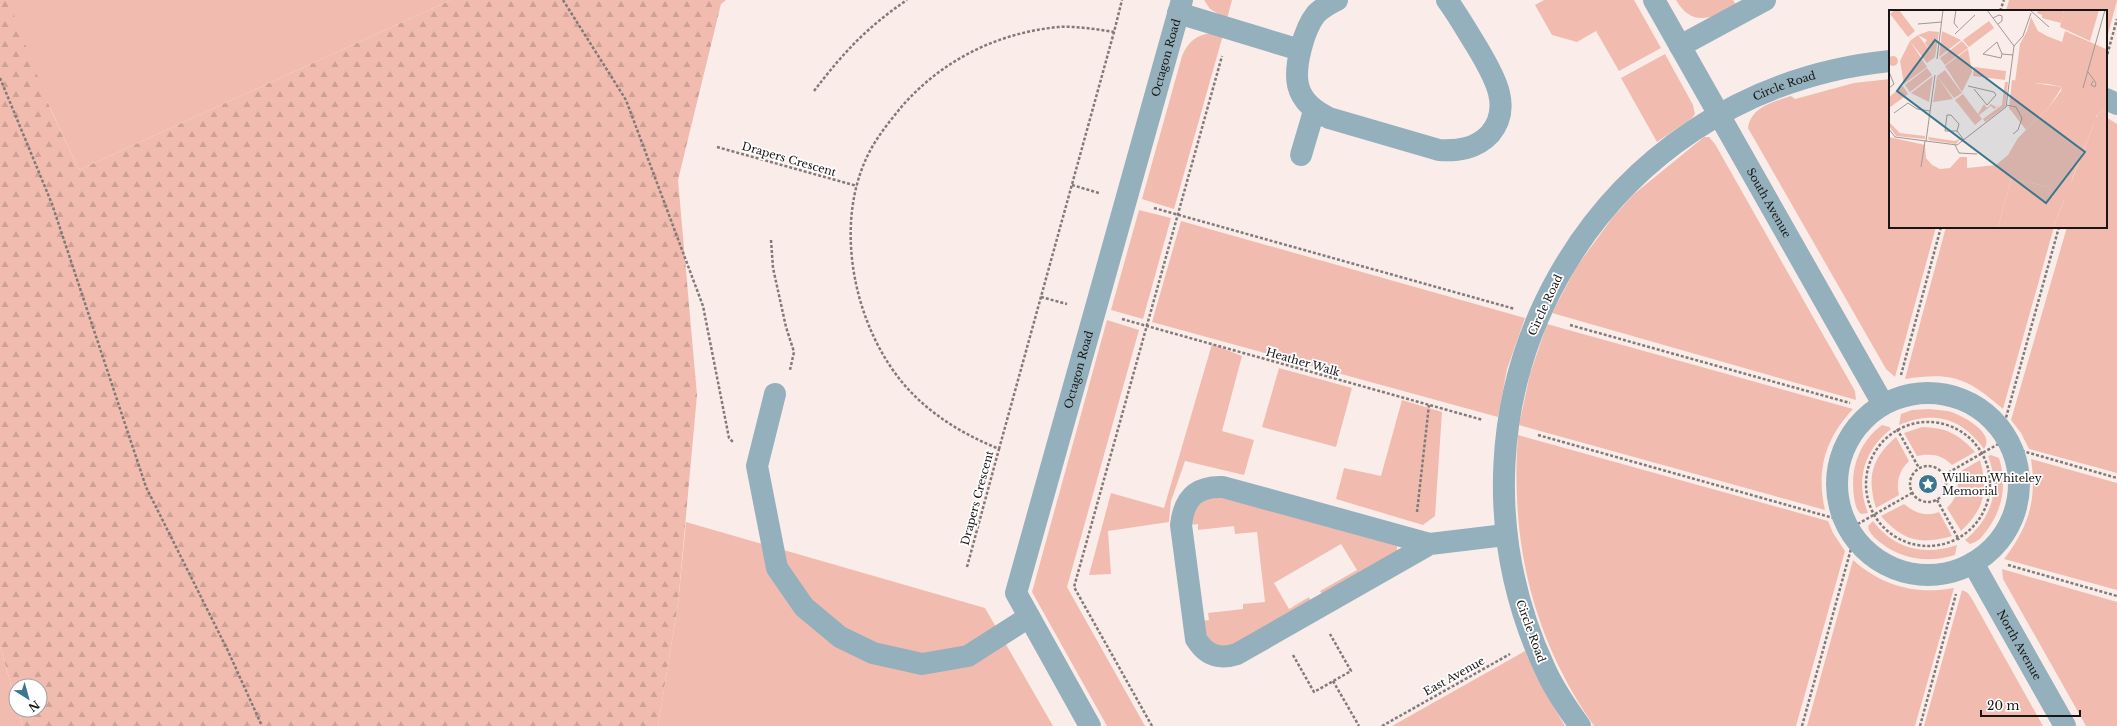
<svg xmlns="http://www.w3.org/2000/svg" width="2117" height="726" font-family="'Libre Baskerville',serif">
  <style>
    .green { fill: #f1bcaf }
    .forest { fill: url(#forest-firs) }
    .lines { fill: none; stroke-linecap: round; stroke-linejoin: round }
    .path { stroke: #827a78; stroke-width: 2.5; stroke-dasharray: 3 2; stroke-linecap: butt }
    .minor { stroke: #93b0bc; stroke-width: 22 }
    .labels { text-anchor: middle; stroke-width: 3.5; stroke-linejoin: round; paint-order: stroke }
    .street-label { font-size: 11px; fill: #191514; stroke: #fff }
    .poi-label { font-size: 11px; fill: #191514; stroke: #fff; text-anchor: start }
    .inset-road { fill: none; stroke: #a09794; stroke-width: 1 }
    .view { fill: #3a778e; fill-opacity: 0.15; stroke: #3a778e; stroke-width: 2 }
    .inset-edge { fill: none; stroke: #191514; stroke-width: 2 }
  </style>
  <defs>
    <pattern id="forest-firs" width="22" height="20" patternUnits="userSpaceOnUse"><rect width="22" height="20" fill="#f1bcaf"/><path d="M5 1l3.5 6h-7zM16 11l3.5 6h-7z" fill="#cea196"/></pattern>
  </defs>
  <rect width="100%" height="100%" fill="#faede9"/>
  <!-- green -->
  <g class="green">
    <path d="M 0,0 L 451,0 L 79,170 Z"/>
    <path d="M 1204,0 L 1232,0 L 1227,19 L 1210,9 Z"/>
    <path d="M 1544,0 L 1634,0 L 1661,48 L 1619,71 L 1596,31 L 1577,42 L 1552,35 L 1535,5 Z"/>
    <path d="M 1676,0 L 1733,0 L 1737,6 C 1713,17 1693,29 1676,0 Z"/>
    <path d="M 2009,0 L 2117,0 L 2117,1 L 2106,41 L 2106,11 L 2006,11 Z"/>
    <path d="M 1211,33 L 1223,35 L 1174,209 L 1142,199 L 1182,56 C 1188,42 1196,35 1211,33 Z"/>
    <path d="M 1665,54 L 1693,105 L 1695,114 L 1692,118 L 1657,142 L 1621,78 Z"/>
    <path d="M 1890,79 L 1890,227 L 1936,227 L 1895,377 L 1886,369 L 1748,128 C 1751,107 1773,102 1791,96 L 1795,99 L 1854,83 Z"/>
    <path d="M 2106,117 L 2117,124 L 2117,473 L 2029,449 L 2021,433 L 2011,420 L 2067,227 L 2106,227 Z"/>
    <path d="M 1704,137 L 1709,137 L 1715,144 L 1855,391 L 1856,400 L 1552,313 L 1577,266 L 1613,217 L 1634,194 Z"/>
    <path d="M 1139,210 L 1171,218 L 1143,319 L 1111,310 Z"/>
    <path d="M 1181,221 L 1525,318 L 1507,369 L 1498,417 L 1152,322 Z"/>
    <path d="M 1946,227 L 2054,227 L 2003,409 C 1967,378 1953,372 1905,379 Z"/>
    <path d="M 1107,320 L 1139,330 L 1067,587 L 1145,726 L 1107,726 L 1032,592 Z"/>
    <path d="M 1547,324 L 1853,409 C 1825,439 1816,470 1825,510 L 1519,425 L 1530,374 Z"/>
    <path d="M 1212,344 L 1242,356 L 1222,431 L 1254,440 L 1244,475 L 1185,461 L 1171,501 L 1169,522 L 1108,531 L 1111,574 L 1089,575 L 1111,493 L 1164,508 Z"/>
    <path d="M 1279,368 L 1352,388 L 1336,447 L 1262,427 Z"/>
    <path d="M 1402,400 L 1442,412 L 1435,516 L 1423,525 L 1336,499 L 1344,468 L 1381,476 Z"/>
    <path d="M 1929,409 C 1935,410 1941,410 1948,411 C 1960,414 1997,433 1984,449 C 1962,418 1934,410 1899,425 L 1901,414 L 1912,410 Z"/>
    <path d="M 1882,425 L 1889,427 L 1891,429 C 1864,450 1855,481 1868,513 L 1861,514 C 1856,510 1855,503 1854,497 C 1850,469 1859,442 1882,425 Z"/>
    <path d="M 1922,427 C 1947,428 1959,434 1975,452 L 1952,465 C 1942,455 1932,453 1917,456 L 1904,433 Z"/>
    <path d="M 1518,435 L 1828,521 L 1833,533 L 1845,551 L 1796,726 L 1594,726 C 1532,637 1510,542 1518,435 Z"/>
    <path d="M 1896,437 L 1909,461 C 1899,471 1896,481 1899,495 L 1876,508 C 1867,477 1871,459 1896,437 Z"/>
    <path d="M 1991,455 L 1999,458 C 2007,484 2003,509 1987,530 C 1982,537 1978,542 1970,544 L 1965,540 C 1992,518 2001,489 1988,456 Z"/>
    <path d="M 2031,459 L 2117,483 L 2117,590 L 2004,559 C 2029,526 2037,500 2031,459 Z"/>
    <path d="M 1980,460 C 1989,491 1984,509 1961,531 L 1947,508 C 1957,498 1960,487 1956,474 Z"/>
    <path d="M 1222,497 L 1397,546 L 1397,551 L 1322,594 L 1320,591 L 1357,570 L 1341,544 L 1274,583 L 1289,609 L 1309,597 L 1310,600 L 1233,645 C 1212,652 1206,639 1202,621 L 1209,620 L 1208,613 L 1243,609 L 1243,604 L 1265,602 L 1257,532 L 1235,534 L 1234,526 L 1198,530 L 1198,524 L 1191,525 L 1192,513 L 1205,498 Z"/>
    <path d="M 1904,504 C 1915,513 1925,517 1939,512 L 1952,536 C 1920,545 1903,541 1881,516 Z"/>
    <path d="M 1873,521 C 1894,549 1924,556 1957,545 L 1955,555 C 1929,563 1903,560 1881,543 C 1876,539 1869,534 1868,526 Z"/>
    <path d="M 686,522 L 985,608 L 1053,726 L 658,726 L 678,604 Z"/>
    <path d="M 1853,560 C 1882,586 1916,595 1954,588 L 1915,726 L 1807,726 Z"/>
    <path d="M 2002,569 L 2117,602 L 2117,726 L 2086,726 L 2003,579 Z"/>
    <path d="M 1962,590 L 1968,593 L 1972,599 L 2043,726 L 1924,726 Z"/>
    <path d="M 0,646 L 16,702 L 16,710 L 18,710 L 23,726 L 0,726 Z"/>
    <path d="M 1525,651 L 1537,678 L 1565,726 L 1392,726 Z"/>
  </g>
  <!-- forest -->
  <path class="forest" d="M 0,0 L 8,0 L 50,108 L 79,170 L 451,0 L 726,0 L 721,4 L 678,180 L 697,395 L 678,604 L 658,726 L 23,726 L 18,710 L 40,710 L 40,686 L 16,686 L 16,702 L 0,646 Z"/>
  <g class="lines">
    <!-- path -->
    <g class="path">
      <path d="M 563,0 L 626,100 L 703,306 L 729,438 L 734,443"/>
      <path d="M 2000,11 L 2004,0"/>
      <path d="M 2106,59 L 2117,19"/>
      <path d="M 0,78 L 52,204 L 146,487 L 228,651 L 262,726"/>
      <path d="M 814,91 C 843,53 867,27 907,0"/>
      <path d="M 717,147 L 857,186"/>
      <path d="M 1072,185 L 1099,193"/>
      <path d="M 1154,208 L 1515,309"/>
      <path d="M 771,240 L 773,268 L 786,327 L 794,352 L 790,370"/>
      <path d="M 1041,297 L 1067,304"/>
      <path d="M 1122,319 L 1483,420"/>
      <path d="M 1570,325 L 1850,403"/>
      <path d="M 1901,375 L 1941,227"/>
      <circle cx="1928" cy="484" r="62"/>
      <path d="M 1897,429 L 1919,468"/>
      <path d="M 2002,432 L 2059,227"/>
      <path d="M 1538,435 L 1844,521"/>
      <path d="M 2012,448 L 2117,478"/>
      <path d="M 999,449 L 1114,32"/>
      <circle cx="1928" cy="484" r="18"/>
      <path d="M 1944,475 L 2007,439"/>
      <path d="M 1937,500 L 1959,540"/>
      <path d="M 1417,512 L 1429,405"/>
      <path d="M 1849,529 L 1912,493"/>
      <path d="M 2008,565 L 2117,596"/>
      <path d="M 967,567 L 999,449 C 965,435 934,417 909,390 C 856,333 833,231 866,159 C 875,139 889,122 903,105 C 943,60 997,33 1058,27 C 1076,26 1095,29 1114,32 L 1122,0"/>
      <path d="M 1293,655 L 1314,692 L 1351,671 L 1330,634"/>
      <path d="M 1333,681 L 1359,726"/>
      <path d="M 1152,726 L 1074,587 L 1222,56"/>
      <path d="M 1382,726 L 1510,654"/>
      <path d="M 1802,726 L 1854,538"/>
      <path d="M 1920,726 L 1956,594"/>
    </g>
    <!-- minor -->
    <g class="minor">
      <path d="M 1337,0 C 1329,4 1322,8 1316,14 C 1304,29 1294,66 1298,85 C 1302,102 1315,111 1329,118 L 1439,150 C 1458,151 1476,149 1490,134 C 1514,106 1492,73 1477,47 C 1467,31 1458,15 1447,0"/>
      <path id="s1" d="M 1654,0 L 1883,404"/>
      <path d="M 1178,13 L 1300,50"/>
      <path d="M 1680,46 L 1765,0"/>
      <path d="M 2106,99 L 2117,104"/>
      <path d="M 1301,155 L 1314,111"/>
      <circle cx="1928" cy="484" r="91"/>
      <path d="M 775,394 L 757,466 L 777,568 L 804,607 L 840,637 L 873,653 L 922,664 L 968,656 L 1029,617"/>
      <path d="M 1430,544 L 1223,487 C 1196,486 1184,498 1181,525 L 1196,639 C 1206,655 1219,660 1237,654 L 1430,544 L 1505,535"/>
      <path id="s2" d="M 1973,563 L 2065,726"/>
      <path id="s3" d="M 1090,726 L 1016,593 L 1182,0"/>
      <path id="s4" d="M 1580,726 C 1567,708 1554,689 1545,669 C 1420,399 1593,91 1890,61"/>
    </g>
  </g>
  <!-- icons -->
  <defs>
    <symbol id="sight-disc" viewBox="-11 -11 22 22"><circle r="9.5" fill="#3a778e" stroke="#fff"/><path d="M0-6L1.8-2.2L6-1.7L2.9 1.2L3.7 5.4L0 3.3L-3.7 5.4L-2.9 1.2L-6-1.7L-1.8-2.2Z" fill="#fff"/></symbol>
  </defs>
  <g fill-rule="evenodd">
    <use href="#sight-disc" x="1917" y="473" width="22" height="22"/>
  </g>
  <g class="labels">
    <!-- street labels -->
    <g class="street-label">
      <text dy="4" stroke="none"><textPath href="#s3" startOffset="708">Octagon Road</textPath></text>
      <text dy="4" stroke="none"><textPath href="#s4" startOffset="777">Circle Road</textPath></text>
      <text transform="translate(789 159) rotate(16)" y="4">Drapers Crescent</text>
      <text dy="4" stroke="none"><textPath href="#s1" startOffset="233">South Avenue</textPath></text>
      <text transform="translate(1545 305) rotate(-65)" y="4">Circle Road</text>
      <text transform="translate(1303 362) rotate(16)" y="4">Heather Walk</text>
      <text dy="4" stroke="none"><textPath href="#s3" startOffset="384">Octagon Road</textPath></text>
      <text transform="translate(977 498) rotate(-75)" y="4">Drapers Crescent</text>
      <text transform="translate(1531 631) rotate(70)" y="4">Circle Road</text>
      <text dy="4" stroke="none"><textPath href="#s2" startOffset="94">North Avenue</textPath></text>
      <text transform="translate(1454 676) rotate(-29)" y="4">East Avenue</text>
    </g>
    <!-- poi labels -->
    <g class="poi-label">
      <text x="1942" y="482">William Whiteley<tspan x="1942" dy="13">Memorial</tspan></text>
    </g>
  </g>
  <!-- overview -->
  <g transform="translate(1889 10)">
    <rect width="218" height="218" fill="#faede9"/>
    <path d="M 6,0 L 10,0 L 26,21 L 19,27 L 1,4 ZM 149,0 L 175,0 L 172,13 L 153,8 L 153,5 L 148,3 ZM 100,11 L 105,18 L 80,37 L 74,30 ZM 40,21 L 50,22 L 46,47 L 36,33 L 38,30 L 29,25 ZM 53,21 L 72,30 L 50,47 ZM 29,25 L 46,47 L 38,53 L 21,31 ZM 21,31 L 38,57 L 15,74 L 11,51 ZM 73,31 L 79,38 L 56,55 L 51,48 ZM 79,39 L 83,62 L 73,82 L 56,56 ZM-1 51a5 5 0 1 1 10 0a5 5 0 1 1-10 0ZM 85,57 L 117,61 L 116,70 L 84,66 ZM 38,58 L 43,65 L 21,82 L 16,75 ZM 56,60 L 73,83 L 65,88 L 48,66 ZM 44,66 L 40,92 L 22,83 ZM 48,66 L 64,89 L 44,92 ZM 123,70 L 173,77 L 160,97 L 137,120 L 120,98 ZM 116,72 L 119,72 L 116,97 L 96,112 L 94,109 L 113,95 ZM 14,76 L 19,84 L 0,98 L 0,87 ZM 74,84 L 89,104 L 95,94 L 98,98 L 102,94 L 107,97 L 111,95 L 105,99 L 102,96 L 90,105 L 93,109 L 86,115 L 66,90 ZM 218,97 L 218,218 L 164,218 L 209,104 ZM 0,112 L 11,123 L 36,126 L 36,129 L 7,126 L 0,116 ZM 39,127 L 66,131 L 72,128 L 67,134 L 40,130 ZM 122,169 L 161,177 L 152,218 L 109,218 Z" fill="#f1bcaf"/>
    <path d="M 142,7 L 149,21 L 158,26 L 173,32 L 176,21 L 217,39 L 218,97 L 209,104 L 207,107 L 211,108 L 205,114 L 183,169 L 182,182 L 175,190 L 164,218 L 150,218 L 161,177 L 122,169 L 109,218 L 0,218 L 0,127 L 36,135 L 37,148 L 43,155 L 51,159 L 61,158 L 71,147 L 78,147 L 78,158 L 107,155 L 119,145 L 129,128 L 160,97 L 172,81 L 173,77 L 159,74 L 126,72 L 131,34 L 138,21 Z" fill="#f1bcaf"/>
    <path d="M 175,0 L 210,0 L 201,31 L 171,17 Z" fill="#f1bcaf"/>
    <path class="inset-road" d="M 67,0 L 65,13 L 69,18M 141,0 L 160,17M 104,8 L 110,5 L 113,6 L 113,11 L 109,14M 29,14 L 53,12M 66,24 L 86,5M 125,36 L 134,26 L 142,3M 113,44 L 112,48 L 94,44 L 108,32 L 113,44 L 124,45M 48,49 L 54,0M 0,62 L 5,74 L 0,78M 199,62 L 207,73 L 206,77 L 202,75 L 204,71M 79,76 L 105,82 L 107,85 L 98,95 L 85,79M 194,78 L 216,0M 117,95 L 127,97 L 133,108 L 129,120 L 124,124M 5,103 L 19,93 L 28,99 L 41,101M 0,119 L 6,127 L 68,135 L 117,97 L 125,36 L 98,0M 68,121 L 56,121 L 58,105 L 62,105 L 70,114 L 68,121 L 75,130M 37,131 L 46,65M 66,135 L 70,143 L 88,144M 32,157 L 36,131"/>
    <path class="view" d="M 46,30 L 196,142 L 157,193 L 8,81 Z"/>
    <rect width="218" height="218" class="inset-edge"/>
  </g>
  <!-- north arrow -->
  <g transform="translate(28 698) rotate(143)"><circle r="19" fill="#ffffff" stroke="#a3a1a1"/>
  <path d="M0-3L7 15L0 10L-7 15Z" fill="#3a778e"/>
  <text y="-6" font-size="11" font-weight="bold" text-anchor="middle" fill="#191514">N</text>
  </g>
  <!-- scale -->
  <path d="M1981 710v6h99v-6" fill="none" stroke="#191514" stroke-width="2"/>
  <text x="1987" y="710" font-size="12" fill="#191514" stroke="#ffffff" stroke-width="3" paint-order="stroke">20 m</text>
</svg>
